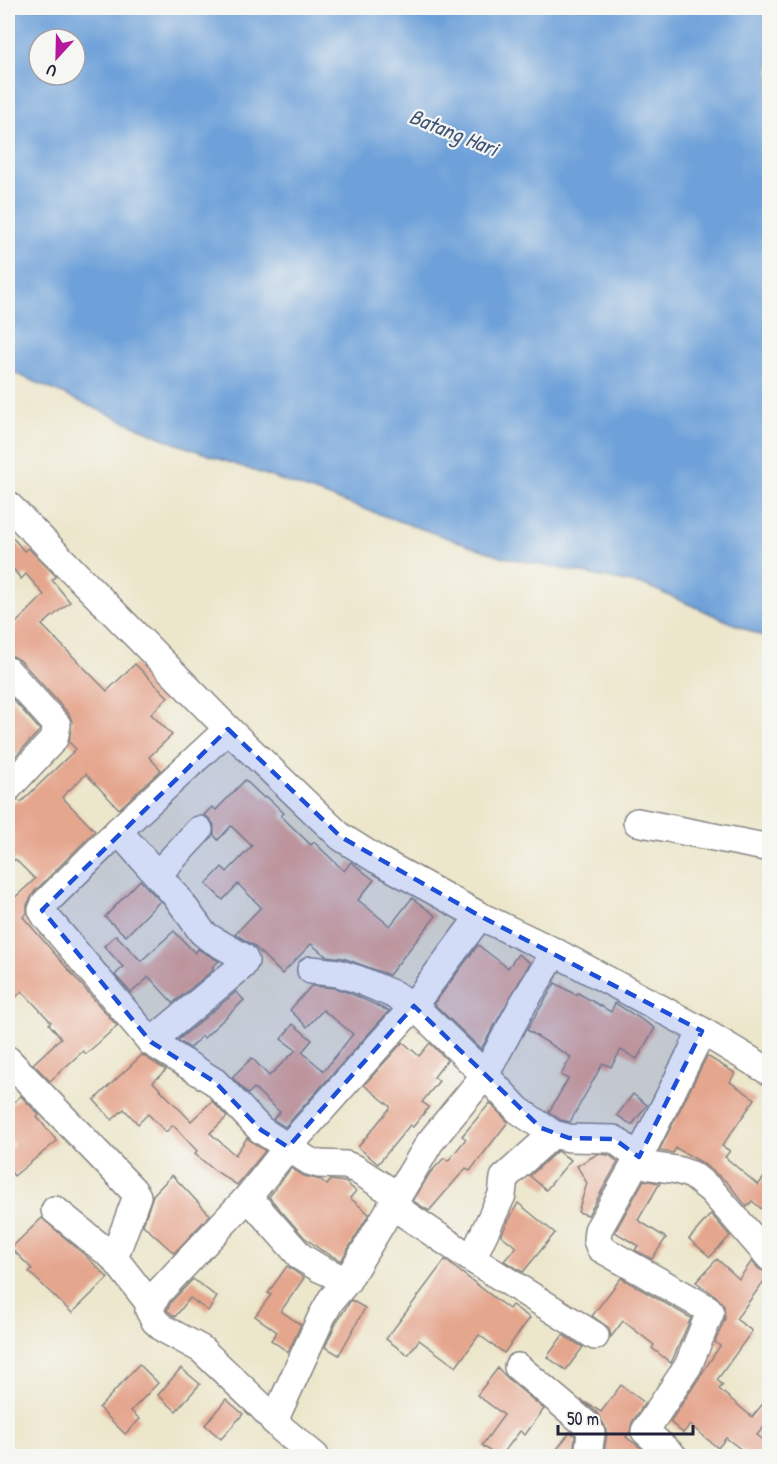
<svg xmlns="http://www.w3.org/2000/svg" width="777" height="1464" font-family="'Patrick Hand',sans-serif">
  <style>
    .water { fill: #6ea1d9; stroke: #48628a; stroke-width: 1.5; fill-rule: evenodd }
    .building { fill: #e5a68e }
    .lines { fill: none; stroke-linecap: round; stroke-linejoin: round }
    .minor-casing { stroke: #878483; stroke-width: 30 }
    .minor { stroke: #fff; stroke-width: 27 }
    .marked { fill: #1d4ed8; fill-opacity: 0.2; stroke: #1d4ed8; stroke-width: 4.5; stroke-dasharray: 12 8; stroke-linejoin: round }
    .labels { text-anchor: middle; stroke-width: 4.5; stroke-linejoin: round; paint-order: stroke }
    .water-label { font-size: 22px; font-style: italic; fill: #40557a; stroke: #f6f6f2 }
  </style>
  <rect width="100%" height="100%" fill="#f6f6f2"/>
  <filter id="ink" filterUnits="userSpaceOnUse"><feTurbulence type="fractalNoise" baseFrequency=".0167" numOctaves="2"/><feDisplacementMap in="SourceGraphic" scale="12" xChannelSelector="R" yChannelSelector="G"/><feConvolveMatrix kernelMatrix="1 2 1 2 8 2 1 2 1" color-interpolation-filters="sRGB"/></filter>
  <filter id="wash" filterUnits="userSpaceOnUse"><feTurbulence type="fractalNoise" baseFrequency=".008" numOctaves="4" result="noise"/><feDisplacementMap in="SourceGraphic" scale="24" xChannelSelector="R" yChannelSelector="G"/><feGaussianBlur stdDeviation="1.35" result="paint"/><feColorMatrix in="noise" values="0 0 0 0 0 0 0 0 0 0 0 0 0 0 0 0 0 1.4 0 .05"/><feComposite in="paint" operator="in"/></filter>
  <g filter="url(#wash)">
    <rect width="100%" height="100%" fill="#ece6cb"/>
    <!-- water -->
    <path class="water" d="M 8,8 L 769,8 L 769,639 L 647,586 L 503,557 L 237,465 L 172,442 L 8,370 ZM 39,39 L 75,39 L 75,75 L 39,75 Z"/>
    <g id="blocks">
      <!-- building -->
      <g class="building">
        <path d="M 8,532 L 24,551 L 28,548 L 56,576 L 52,580 L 70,602 L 42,625 L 107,691 L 135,664 L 168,697 L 151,714 L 172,735 L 149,757 L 161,770 L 119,809 L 86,774 L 62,797 L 95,831 L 34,892 L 27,905 L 27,913 L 23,917 L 117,1026 L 86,1054 L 83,1051 L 50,1081 L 33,1064 L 61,1038 L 49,1024 L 51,1022 L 22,991 L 8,1005 L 8,900 L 10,902 L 35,879 L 15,859 L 8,867 L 8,803 L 18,800 L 21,802 L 76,749 L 69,742 L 72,721 L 69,714 L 20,660 L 13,656 L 8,656 L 8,631 L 44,595 L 26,574 L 21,579 L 8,562 Z"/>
        <path d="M 8,694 L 40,730 L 12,760 L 8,755 Z"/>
        <path d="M 245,780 L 264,798 L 266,796 L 284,813 L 281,816 L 311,845 L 314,842 L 344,871 L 351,862 L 374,880 L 358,900 L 390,926 L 412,898 L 436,916 L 389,975 L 343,958 L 326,956 L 311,944 L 282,974 L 253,945 L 235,934 L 261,907 L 238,884 L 223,900 L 206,884 L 222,867 L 227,872 L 252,846 L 231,826 L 218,840 L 214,835 L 214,825 L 210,819 L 204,815 L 212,807 L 216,810 Z"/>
        <path d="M 140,880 L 160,901 L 126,936 L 105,917 Z"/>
        <path d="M 174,931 L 195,953 L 198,949 L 219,961 L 212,967 L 214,969 L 173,1003 L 149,977 L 131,993 L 115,975 L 123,967 L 104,946 L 116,935 L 141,961 Z"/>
        <path d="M 478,945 L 508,968 L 518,954 L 530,963 L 481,1049 L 434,1004 Z"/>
        <path d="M 555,983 L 576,995 L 578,993 L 611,1012 L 615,1003 L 655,1028 L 637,1059 L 621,1050 L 611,1067 L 603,1063 L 570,1122 L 561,1120 L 549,1112 L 568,1079 L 561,1075 L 571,1057 L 527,1030 Z"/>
        <path d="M 311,986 L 335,988 L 352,994 L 389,1011 L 285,1127 L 273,1119 L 280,1112 L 254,1088 L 248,1094 L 232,1077 L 252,1058 L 269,1076 L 296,1050 L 281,1039 L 293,1024 L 312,1040 L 302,1052 L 324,1071 L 353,1034 L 323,1010 L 307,1027 L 290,1010 Z"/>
        <path d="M 236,992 L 244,1000 L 204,1038 L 202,1036 L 190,1048 L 178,1040 Z"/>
        <path d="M 403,1042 L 419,1056 L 430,1043 L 447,1060 L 434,1077 L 439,1081 L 422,1102 L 429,1107 L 413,1127 L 410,1125 L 378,1164 L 358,1147 L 390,1108 L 390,1106 L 364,1085 Z"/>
        <path d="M 142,1055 L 166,1070 L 153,1082 L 191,1121 L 212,1101 L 227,1117 L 210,1133 L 235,1155 L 247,1138 L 265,1151 L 237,1185 L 214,1170 L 195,1154 L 197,1151 L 173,1125 L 166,1132 L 148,1114 L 138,1124 L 124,1109 L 112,1120 L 94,1100 Z"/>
        <path d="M 707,1056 L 735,1073 L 730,1082 L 755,1099 L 722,1146 L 730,1151 L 725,1157 L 758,1185 L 770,1170 L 770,1216 L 752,1201 L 747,1207 L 727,1182 L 701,1162 L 676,1148 L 673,1153 L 659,1151 Z"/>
        <path d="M 633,1094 L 647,1105 L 632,1125 L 617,1115 Z"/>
        <path d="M 21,1096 L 39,1115 L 37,1117 L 57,1141 L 14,1176 L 8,1168 L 8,1151 L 14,1145 L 8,1137 L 8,1107 Z"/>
        <path d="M 490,1103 L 508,1122 L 470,1171 L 466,1168 L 429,1211 L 413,1201 L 430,1173 L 444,1158 L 448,1161 L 466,1139 L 462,1136 Z"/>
        <path d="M 557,1151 L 571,1160 L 546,1190 L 530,1176 Z"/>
        <path d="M 597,1154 L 609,1155 L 618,1162 L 588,1215 L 578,1212 L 587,1183 L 577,1166 Z"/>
        <path d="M 291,1168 L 304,1176 L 321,1180 L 327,1185 L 331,1180 L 345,1182 L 356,1191 L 350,1198 L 369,1214 L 341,1261 L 321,1250 L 304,1237 L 269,1197 Z"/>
        <path d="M 172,1175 L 210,1215 L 174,1253 L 143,1225 L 153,1195 Z"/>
        <path d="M 644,1180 L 660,1183 L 638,1220 L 666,1238 L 652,1259 L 635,1250 L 638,1246 L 615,1232 Z"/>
        <path d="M 518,1203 L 555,1233 L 523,1272 L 504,1261 L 516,1247 L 501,1235 Z"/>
        <path d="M 711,1214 L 730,1236 L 710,1257 L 689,1239 Z"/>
        <path d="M 42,1218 L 87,1257 L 108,1278 L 72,1313 L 29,1272 L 32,1269 L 11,1248 Z"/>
        <path d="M 717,1259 L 739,1279 L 752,1261 L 759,1269 L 770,1273 L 736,1319 L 752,1331 L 717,1380 L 723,1385 L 719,1389 L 752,1417 L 770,1395 L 770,1420 L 757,1435 L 770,1445 L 770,1456 L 750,1456 L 726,1438 L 718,1448 L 690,1425 L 683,1433 L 670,1422 L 720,1346 L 715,1342 L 725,1319 L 724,1306 L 716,1296 L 696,1282 Z"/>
        <path d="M 445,1260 L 509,1309 L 512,1305 L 530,1318 L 504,1353 L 479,1335 L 456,1367 L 419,1340 L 408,1355 L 386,1339 Z"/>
        <path d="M 287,1266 L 304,1278 L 281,1311 L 301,1325 L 288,1352 L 271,1340 L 277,1332 L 255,1316 L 271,1295 L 268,1293 Z"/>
        <path d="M 621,1278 L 691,1318 L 671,1363 L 652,1348 L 654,1345 L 623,1321 L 611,1337 L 609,1328 L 592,1316 Z"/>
        <path d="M 193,1279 L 217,1297 L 208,1311 L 190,1298 L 175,1317 L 167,1310 L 171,1302 Z"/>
        <path d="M 351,1300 L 365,1308 L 339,1355 L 325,1347 L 336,1323 Z"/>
        <path d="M 563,1335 L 583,1347 L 566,1370 L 547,1357 Z"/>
        <path d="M 139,1364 L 158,1383 L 131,1411 L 140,1419 L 125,1434 L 99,1408 Z"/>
        <path d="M 181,1368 L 200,1384 L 176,1411 L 158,1395 Z"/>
        <path d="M 498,1368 L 508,1379 L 544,1409 L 525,1435 L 520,1431 L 501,1456 L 496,1456 L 482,1445 L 504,1415 L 477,1395 Z"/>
        <path d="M 621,1385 L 645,1403 L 632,1422 L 630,1432 L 626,1437 L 641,1448 L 635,1456 L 612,1456 L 604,1451 L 607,1435 L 605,1426 L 597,1413 L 581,1400 L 601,1412 Z"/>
        <path d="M 226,1399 L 243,1414 L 221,1439 L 205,1425 Z"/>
        <path d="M 570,1432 L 575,1436 L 573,1455 L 552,1456 Z"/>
      </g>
    </g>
  </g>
  <g filter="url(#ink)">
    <use href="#blocks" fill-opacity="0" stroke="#878483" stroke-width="1.5"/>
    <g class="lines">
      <defs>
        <g id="minor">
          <path d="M 8,505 L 228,729 L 341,837 L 376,859 L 480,916 L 555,952 L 702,1031 L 770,1072"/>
          <path d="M 8,671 L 57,725 L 54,739 L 8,788"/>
          <path d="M 228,729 L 118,831 L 45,903 L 42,910 L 46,917 L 151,1042 L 215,1082 L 261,1130 L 309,1161 L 319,1164 L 346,1165 L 356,1169 L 398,1196"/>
          <path d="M 637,822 L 770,848"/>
          <path d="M 118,831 L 177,897 L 202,932 L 208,937 L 243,957 L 245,961 L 242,966 L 151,1042"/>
          <path d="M 158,874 L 199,830"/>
          <path d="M 311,970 L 338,973 L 357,979 L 395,995 L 413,1005 L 485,1075 L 518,1110 L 553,1134 L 569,1138 L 614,1139 L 650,1166 L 677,1170 L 692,1175 L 711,1190 L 770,1258"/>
          <path d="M 8,1060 L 133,1190 L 137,1196 L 114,1258"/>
          <path d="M 248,1197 L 301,1257 L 319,1268 L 347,1281"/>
          <path d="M 393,1206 L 472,1259 L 595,1336"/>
          <path d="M 55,1210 L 114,1258 L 150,1304"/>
          <path d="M 472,1259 L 502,1195 L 504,1178 L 553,1134"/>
          <path d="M 518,1367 L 587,1425 L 591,1433 L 588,1456"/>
          <path d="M 274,1421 L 322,1316 L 331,1300 L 347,1281 L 430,1142 L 485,1075 L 523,1004 L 555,952"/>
          <path d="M 315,1456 L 282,1429 L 261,1406 L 201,1349 L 164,1329 L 155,1321 L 149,1310 L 158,1293 L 248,1197 L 288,1147 L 407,1014 L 480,916"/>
          <path d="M 673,1456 L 645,1431 L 688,1366 L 710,1313 L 708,1309 L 600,1248 L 597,1240 L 598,1230 L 639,1157 L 702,1031"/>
        </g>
      </defs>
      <!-- minor casing -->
      <use href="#minor" class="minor-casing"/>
      <!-- minor -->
      <use href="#minor" class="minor"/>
    </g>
  </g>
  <!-- marked area -->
  <path class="marked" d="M 228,729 L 341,837 L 480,916 L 702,1031 L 639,1157 L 614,1139 L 569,1138 L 541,1128 L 414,1006 L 288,1147 L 261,1130 L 215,1082 L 151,1042 L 42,910 Z"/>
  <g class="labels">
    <!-- water labels -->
    <g class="water-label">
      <text transform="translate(454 132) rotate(22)" y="8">Batang Hari</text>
    </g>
  </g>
  <!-- margin -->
  <rect width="777" height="1464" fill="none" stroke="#f6f6f2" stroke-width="30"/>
  <!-- north arrow -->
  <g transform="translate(57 57) rotate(202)"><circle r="28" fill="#f6f6f2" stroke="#a1a1a9" stroke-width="1.5"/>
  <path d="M0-4.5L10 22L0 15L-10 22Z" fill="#b5179e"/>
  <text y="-9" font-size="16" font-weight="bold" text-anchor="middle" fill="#22223b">U</text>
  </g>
  <!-- scale -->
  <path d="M558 1425v9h135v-9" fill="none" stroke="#22223b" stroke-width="3"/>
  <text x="567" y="1425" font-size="18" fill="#22223b" stroke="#f6f6f2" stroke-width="4.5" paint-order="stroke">50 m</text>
</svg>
